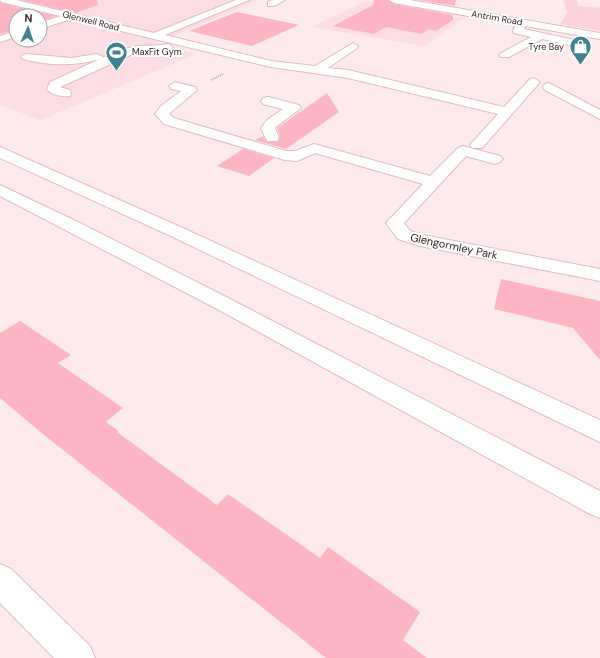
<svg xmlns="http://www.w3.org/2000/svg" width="600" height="658" font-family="'DM Sans',sans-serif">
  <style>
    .built { fill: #fcdde3; fill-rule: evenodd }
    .green { fill: #fed2da }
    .building { fill: #fdb5c4 }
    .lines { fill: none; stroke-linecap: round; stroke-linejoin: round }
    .minor-casing { stroke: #e3bac2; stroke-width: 2 }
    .major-casing { stroke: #e3bac2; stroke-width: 2 }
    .highway-casing { stroke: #e3bac2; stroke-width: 2 }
    .path { stroke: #ad9ca0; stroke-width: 1.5; stroke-dasharray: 1 1; stroke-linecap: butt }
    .minor { fill: #fff; fill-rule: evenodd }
    .major { fill: #fff; fill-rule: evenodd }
    .highway { fill: #fff; fill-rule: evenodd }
    .labels { text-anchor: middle; stroke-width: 4; stroke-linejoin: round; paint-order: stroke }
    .far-street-label { font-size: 9px; fill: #312125; stroke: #fff }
    .far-poi-label { font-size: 9px; fill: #312125; stroke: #fff; text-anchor: end }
    .street-label { font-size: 11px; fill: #312125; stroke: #fff }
  </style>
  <rect width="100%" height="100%" fill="#fceaed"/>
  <!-- built -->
  <g class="built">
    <path d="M 0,0 L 257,0 L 155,44 L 196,54 L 41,120 L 0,105 ZM 16,16 L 40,16 L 40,40 L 16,40 Z"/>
    <path d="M 365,1 L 441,15 L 449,18 L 466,17 L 424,46 L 312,27 Z"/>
  </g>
  <!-- green -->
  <path class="green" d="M 563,0 L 577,0 L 578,6 L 600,8 L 600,31 L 560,24 L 568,12 Z"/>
  <!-- building -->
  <g class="building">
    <path d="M 22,0 L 97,0 L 98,5 L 76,13 Z"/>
    <path d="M 374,0 L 388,0 L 394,4 L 453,15 L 453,20 L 436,31 L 429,29 L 422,34 L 386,27 L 374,34 L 333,26 L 373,5 Z"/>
    <path d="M 419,0 L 456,0 L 455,6 Z"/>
    <path d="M 0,3 L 1,3 L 55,16 L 40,21 L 40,16 L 16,16 L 16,30 L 0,34 Z"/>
    <path d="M 237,12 L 299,25 L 252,46 L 189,31 Z"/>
    <path d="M 327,93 L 339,112 L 286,149 L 255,140 L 263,136 L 267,142 L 278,142 L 280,137 L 277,128 Z"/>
    <path d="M 243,149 L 274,158 L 249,176 L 217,166 Z"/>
    <path d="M 501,279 L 600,301 L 600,360 L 573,328 L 494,309 Z"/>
    <path d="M 20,321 L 71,355 L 58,363 L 123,408 L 106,422 L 119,431 L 117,432 L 217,505 L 228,494 L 320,558 L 328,547 L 420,612 L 403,640 L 427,658 L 326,658 L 39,431 L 0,398 L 0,333 Z"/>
  </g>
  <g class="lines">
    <defs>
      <g id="minor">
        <path d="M 0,0 L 16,0 L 154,33 L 236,0 L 249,0 L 165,35 L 271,61 L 315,66 L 353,43 L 358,46 L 357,48 L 328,68 L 348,70 L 504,107 L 530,79 L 534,78 L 540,82 L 482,148 L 472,148 L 470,145 L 498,114 L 348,78 L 271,67 L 71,19 L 40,29 L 40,23 L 60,16 L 1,2 Z"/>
        <path d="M 272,0 L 285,0 L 274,6 L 268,6 L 268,2 Z"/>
        <path d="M 522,19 L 527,22 L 524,29 L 583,42 L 588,45 L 583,48 L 542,39 L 509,57 L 501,57 L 499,55 L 501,53 L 531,37 L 514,33 L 513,31 L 518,20 Z"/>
        <path d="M 16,31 L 16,37 L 0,42 L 0,36 Z"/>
        <path d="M 168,44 L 173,47 C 164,58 147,50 135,53 L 60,87 L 70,90 L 71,93 L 70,96 C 63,97 51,95 47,89 L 50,82 C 74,72 104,55 129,48 C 142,44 155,47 168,44 Z"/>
        <path d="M 27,54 L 71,58 L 97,54 L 103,57 L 101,59 C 75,66 49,66 23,59 L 21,57 L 23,55 Z"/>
        <path d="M 175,82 L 195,87 L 197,90 L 171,112 L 169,114 L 174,118 L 286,151 L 295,151 L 314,144 L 430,176 L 458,148 L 463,146 L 500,156 L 503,159 L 500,162 L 495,164 L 466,156 L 404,223 L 410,231 L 423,235 L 600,269 L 600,281 L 420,246 L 398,239 L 386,223 L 423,184 L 315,153 L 297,161 L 285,160 L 164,124 L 155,114 L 161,106 L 181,91 L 171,89 L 169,86 Z"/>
        <path d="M 549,83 L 600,110 L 600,119 L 545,90 L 543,87 L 545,84 Z"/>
        <path d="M 268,97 L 299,105 L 301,108 L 277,126 L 275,128 L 279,138 L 277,141 L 267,141 L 261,128 L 267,120 L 283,109 L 263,104 L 261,101 L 263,98 Z"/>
        <path d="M 0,564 L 11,569 L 90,646 L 95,658 L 54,658 L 0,603 Z"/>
      </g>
      <path id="major" d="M 389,0 L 410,0 L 600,33 L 600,39 L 394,3 Z"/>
      <g id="highway">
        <path d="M 0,147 L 185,229 L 600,420 L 600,442 L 173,237 L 0,158 Z"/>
        <path d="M 0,185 L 82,224 L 234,301 L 600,491 L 600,518 L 590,514 L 219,310 L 0,196 Z"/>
      </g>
    </defs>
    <!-- minor casing -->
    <use href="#minor" class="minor-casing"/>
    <!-- major casing -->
    <use href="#major" class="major-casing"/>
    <!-- highway casing -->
    <use href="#highway" class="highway-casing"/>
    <!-- path -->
    <path class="path" d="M 211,80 L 223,74"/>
    <!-- minor -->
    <use href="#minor" class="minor"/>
    <!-- major -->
    <use href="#major" class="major"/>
    <!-- highway -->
    <use href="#highway" class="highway"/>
  </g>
  <!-- icons -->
  <defs>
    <symbol id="shop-pin" viewBox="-11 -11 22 30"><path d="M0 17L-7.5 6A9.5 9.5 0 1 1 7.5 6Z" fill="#3f8292" stroke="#fff"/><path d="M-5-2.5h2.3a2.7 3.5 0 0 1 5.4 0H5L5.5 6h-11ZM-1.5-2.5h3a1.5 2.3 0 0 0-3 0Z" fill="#fff"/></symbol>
    <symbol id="stadium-pin" viewBox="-11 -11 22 30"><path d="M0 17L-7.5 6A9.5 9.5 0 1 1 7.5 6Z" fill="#3f8292" stroke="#fff"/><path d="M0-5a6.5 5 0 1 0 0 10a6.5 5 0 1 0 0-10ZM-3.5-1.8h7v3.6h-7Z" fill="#fff"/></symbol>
  </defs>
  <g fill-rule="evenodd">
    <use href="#shop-pin" x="568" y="34" width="25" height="34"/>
    <use href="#stadium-pin" x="104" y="40" width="25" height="34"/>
  </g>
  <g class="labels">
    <!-- far-street labels -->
    <g class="far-street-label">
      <text transform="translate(497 18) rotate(10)" y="3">Antrim Road</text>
      <text transform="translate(91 21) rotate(14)" y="3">Glenwell Road</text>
    </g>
    <!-- far-poi labels -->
    <g class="far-poi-label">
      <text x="564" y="50">Tyre Bay</text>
      <text x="132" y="55" text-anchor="start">MaxFit Gym</text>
    </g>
    <!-- street labels -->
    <g class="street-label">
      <text transform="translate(454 246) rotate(12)" y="4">Glengormley Park</text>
    </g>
  </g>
  <!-- north arrow -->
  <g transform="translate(28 28) rotate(3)"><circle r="19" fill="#ffffff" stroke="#ada6a8"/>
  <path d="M0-3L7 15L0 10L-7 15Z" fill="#3f8292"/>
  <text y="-6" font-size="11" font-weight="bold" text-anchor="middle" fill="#312125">N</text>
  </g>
</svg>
